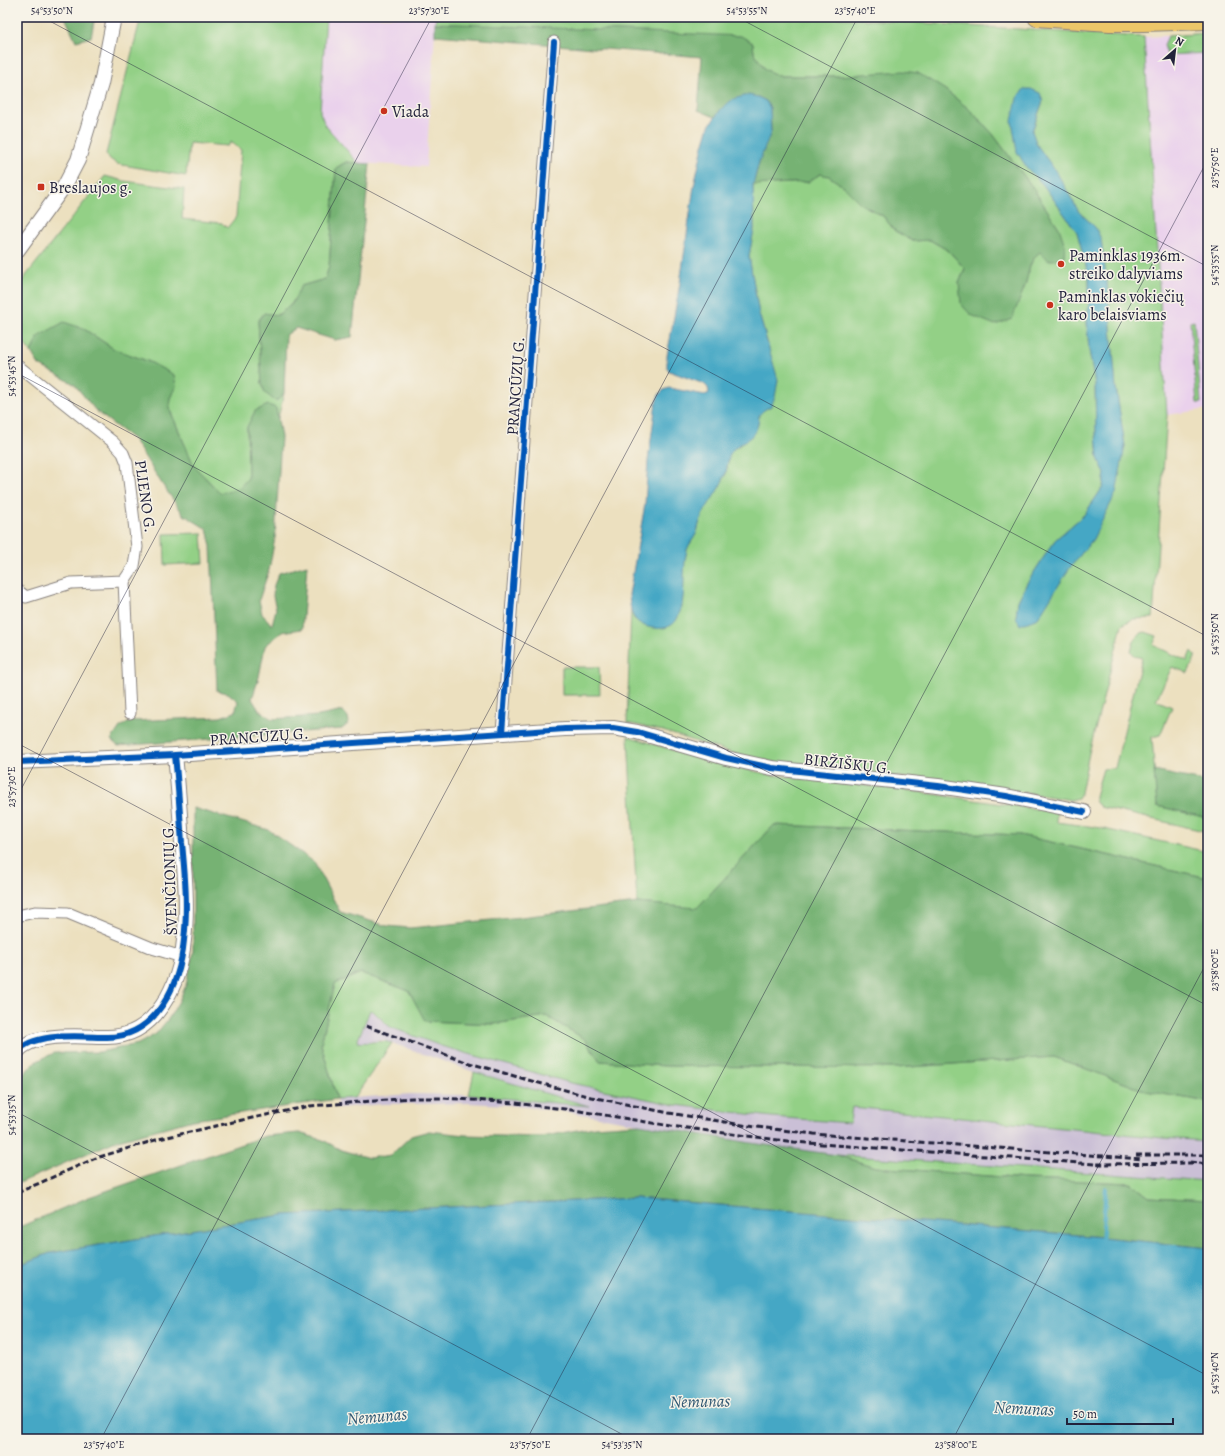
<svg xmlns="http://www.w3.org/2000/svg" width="1225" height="1456" font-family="Alegreya,serif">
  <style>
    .built { fill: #ead1ec }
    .industrial { fill: #cabfd6 }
    .green { fill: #93d086; stroke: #5a7960; fill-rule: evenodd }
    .forest { fill: #76b273; stroke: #4c6a57 }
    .water { fill: #45a7c5; stroke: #346480 }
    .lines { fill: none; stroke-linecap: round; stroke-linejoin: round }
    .stream { stroke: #45a7c5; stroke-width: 4 }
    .minor-casing { stroke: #87817d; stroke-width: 13 }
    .tertiary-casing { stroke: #87817d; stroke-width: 16 }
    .primary-casing { stroke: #87817d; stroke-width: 20 }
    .minor { stroke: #fff; stroke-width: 11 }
    .tertiary { stroke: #fff; stroke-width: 14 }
    .primary { stroke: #ecc669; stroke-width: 18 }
    .rail { stroke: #22223b; stroke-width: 3; stroke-dasharray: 6 3; stroke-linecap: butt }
    .cycleway-casing { stroke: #f7f3e8; stroke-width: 8 }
    .cycleway { stroke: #0057b8; stroke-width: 6 }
    .ticks { fill: none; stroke: #22223b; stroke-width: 1; stroke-opacity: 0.45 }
    .poi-dot { fill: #c8321e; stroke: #f7f3e8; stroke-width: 1.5 }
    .labels { text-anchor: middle; stroke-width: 3; stroke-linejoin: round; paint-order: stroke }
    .poi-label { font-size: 16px; fill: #22223b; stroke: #f7f3e8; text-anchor: start }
    .street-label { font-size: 16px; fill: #22223b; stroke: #f7f3e8 }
    .water-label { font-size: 17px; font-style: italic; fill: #305772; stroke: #f7f3e8 }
    .neatline { fill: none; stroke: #22223b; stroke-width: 1.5 }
    .ticks-label { font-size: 10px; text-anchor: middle; fill: #22223b }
  </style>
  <rect width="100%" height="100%" fill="#f7f3e8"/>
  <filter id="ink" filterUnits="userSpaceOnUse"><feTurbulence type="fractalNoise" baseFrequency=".025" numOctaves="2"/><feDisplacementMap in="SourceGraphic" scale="8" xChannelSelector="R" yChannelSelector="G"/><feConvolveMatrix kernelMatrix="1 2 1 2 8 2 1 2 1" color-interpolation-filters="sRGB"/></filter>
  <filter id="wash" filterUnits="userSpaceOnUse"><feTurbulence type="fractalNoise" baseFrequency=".012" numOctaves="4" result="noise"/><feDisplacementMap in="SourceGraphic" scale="16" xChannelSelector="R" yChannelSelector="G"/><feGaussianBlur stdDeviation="0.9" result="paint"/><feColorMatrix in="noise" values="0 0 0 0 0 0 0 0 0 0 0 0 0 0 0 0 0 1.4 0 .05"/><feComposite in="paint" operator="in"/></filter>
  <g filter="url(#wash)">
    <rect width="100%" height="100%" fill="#ece0bf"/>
    <!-- built -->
    <g class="built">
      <path d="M 326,17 L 436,17 L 426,167 L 358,163 L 325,125 L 320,112 Z"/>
      <path d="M 1208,34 L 1208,409 L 1167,415 L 1144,37 Z"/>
    </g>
    <!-- industrial -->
    <path class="industrial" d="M 370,1010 L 374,1012 L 390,1027 L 441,1046 L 571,1083 L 675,1105 L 772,1117 L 850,1123 L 852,1107 L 1163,1138 L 1208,1141 L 1208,1181 L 837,1155 L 751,1143 L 569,1112 L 507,1105 L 469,1103 L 425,1104 L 383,1104 L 338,1108 L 337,1099 L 411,1094 L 469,1095 L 586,1105 L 474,1072 L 392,1043 L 383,1040 L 362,1043 L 357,1042 Z"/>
    <!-- green -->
    <g class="green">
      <path d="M 141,17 L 326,17 L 320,112 L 325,125 L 358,163 L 346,162 L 336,168 L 329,267 L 325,279 L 301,286 C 291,311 282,314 258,321 L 262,383 L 265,393 L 278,400 L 284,393 L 278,418 L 275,408 L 247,427 L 249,478 L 239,488 L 220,493 L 194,466 L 169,408 L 170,398 L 176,386 L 150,362 L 114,349 L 84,329 L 39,336 L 31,352 L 17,335 L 17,287 L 105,176 L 124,181 L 184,189 L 182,219 L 222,223 L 227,228 L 236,217 L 241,150 L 231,142 L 228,146 L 189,143 L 186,176 L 117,164 L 110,159 L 106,154 Z"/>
      <path d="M 436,17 L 829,17 L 1144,37 L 1167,415 L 1153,618 L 1133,619 L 1122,625 L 1089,753 L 1081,793 L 1078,798 L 1071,800 L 999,788 L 782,764 L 738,755 L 663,731 L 627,723 L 631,609 L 634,619 L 682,607 L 684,564 L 687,548 L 696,534 L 701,516 L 726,474 L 729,456 L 732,450 L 746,441 L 758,424 L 759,414 L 763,410 L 771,406 L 768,344 L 759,314 L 749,256 L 754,229 L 753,185 L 808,182 L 820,174 L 829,176 L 844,187 L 861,204 L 883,216 L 895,231 L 913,241 L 930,240 L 949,251 L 965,269 L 959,283 L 1025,285 C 1027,273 1030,260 1040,252 L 1059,228 L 1030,184 L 992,133 L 969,109 L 944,89 L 837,76 L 778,76 L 765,69 L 754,53 L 753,43 L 435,23 ZM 1031,89 L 1043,101 L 1032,132 L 1037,146 L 1057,173 L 1079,212 L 1095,227 L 1101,239 L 1108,291 L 1116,388 L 1125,446 L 1093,539 L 1069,569 L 1016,617 L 1018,601 L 1027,583 L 1055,540 L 1084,515 L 1103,487 L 1105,473 L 1098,458 L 1096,433 L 1095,384 L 1089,350 L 1087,322 L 1089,302 L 1089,277 L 1077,232 L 1044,186 L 1027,168 Z"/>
      <path d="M 1208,33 L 1208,53 L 1167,55 L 1164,45 L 1168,36 Z"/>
      <path d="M 1194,321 L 1201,403 L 1197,403 L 1190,322 Z"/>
      <path d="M 202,533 L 204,563 L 165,565 L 164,534 Z"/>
      <path d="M 1145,632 L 1157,636 L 1153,645 L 1187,661 L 1191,651 L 1195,655 L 1195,658 L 1188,673 L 1172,667 L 1156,700 L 1172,707 L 1160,735 L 1152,737 L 1157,806 L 1208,818 L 1208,832 L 1100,807 L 1095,801 L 1095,796 L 1103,769 L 1115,768 L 1142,658 L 1135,656 L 1131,651 C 1134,642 1135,634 1145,632 Z"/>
      <path d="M 562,667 L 599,667 L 600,695 L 562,695 Z"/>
      <path d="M 628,736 L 711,762 L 772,775 L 905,790 L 1057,812 L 1056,822 L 1095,827 L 1208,852 L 1208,878 L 1020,835 L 774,825 L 697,909 L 637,903 Z"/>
      <path d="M 361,973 L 409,991 L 426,1021 L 494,1024 L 546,1016 L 585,1039 L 600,1061 L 665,1066 L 895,1068 L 1054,1057 L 1146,1091 L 1208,1102 L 1208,1141 L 1163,1138 L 852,1107 L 850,1123 L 772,1117 L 675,1105 L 571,1083 L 441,1046 L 390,1027 L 374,1012 L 370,1010 L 357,1042 C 369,1044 380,1039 392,1043 L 354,1098 L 337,1099 L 321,1044 L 335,984 Z"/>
      <path d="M 474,1072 L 589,1106 L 469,1095 Z"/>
      <path d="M 837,1155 L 1208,1181 L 1208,1200 L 1149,1197 L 1131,1183 L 1027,1179 L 875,1167 Z"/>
    </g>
    <!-- forest -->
    <g class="forest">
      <path d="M 65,17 L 95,17 L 91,37 L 76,41 Z"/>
      <path d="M 435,23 L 741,36 L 753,43 L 754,53 L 765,69 L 778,76 L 837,76 L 903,71 L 918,73 L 944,89 L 969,109 L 992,133 L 1030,184 L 1059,228 L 1065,245 L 1064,257 L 1054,260 L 1047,260 L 1040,252 C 1028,261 1029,274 1025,286 C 1021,297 1016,308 1012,319 L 995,325 L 971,315 L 961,304 L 959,283 L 965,269 L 949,251 L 930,240 L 913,241 L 895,231 L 883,216 L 861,204 L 844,187 L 829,176 L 820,174 L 808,182 L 753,185 L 759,162 L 771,132 L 770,108 L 766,101 L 758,97 L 721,109 L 715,117 L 698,110 L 702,57 L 435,35 Z"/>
      <path d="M 346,162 L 370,164 L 352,337 L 335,340 L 296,328 L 286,335 L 284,393 L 278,400 L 274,400 L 265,393 L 262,384 L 258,321 L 264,313 L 278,315 L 292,304 L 301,286 L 325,279 L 329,267 L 336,168 Z"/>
      <path d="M 64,322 L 84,329 L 114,349 L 150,362 L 174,375 L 176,386 L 170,398 L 169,408 L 194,466 L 220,493 L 239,488 L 248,478 L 247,427 L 255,411 L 268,405 L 276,408 L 281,437 L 275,538 L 269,570 L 259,600 L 262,614 L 272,625 L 276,609 L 273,596 L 274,585 L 279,573 L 307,565 L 302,629 L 282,632 L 265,646 L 259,677 L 252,699 L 259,710 L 272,719 L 319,716 L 343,711 L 348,717 L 349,723 L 342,729 L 118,746 L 111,740 L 120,727 L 131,721 L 220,717 L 235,712 L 238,701 L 228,693 L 217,691 L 211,546 L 207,529 L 184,515 L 164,487 L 134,440 L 96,411 L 74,384 L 39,365 L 31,352 L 39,336 Z"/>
      <path d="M 1154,771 L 1208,782 L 1208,818 L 1157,806 Z"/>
      <path d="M 193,808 L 269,830 L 314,862 L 340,912 L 387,926 L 410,928 L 521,917 L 637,903 L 697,908 L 774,825 L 1020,835 L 1208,878 L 1208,1102 L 1146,1091 L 1054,1057 L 895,1068 L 665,1066 L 600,1061 L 585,1039 L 546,1016 L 494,1024 L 425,1021 L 409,991 L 361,973 L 335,984 L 321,1044 L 337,1099 L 193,1120 L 118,1140 L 17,1184 L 17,1081 L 35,1062 L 54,1053 L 100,1052 L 138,1044 L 156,1034 L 169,1018 L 179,1001 L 186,985 L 193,951 Z"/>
      <path d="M 639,1124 L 751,1143 L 837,1155 L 875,1167 L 1027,1179 L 1131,1183 L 1149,1197 L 1208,1200 L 1208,1248 L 1102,1237 L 636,1198 L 283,1215 L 50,1253 L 17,1266 L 17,1228 L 89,1197 L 265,1136 L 299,1133 L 323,1140 L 341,1150 L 369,1158 L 391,1155 L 411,1136 L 429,1131 L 465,1135 L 541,1137 L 594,1127 Z"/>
    </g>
    <!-- water -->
    <g class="water">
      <path d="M 1024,89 L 1031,89 L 1040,93 L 1043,101 L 1032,131 L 1037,145 L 1057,173 L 1079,212 L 1095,227 L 1101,239 L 1108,291 L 1116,388 L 1125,446 L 1116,493 L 1093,539 L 1069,569 L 1038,618 L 1020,625 L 1016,617 L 1018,601 L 1027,583 L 1055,540 L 1084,515 L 1103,487 L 1105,473 L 1098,458 L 1096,433 L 1095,384 L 1089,350 L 1087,322 L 1089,302 L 1089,277 L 1077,232 L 1044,186 L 1027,168 L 1017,152 L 1012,121 L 1017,98 Z"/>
      <path d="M 748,95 L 758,97 L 766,101 L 770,108 L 771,132 L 759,162 L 753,185 L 754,229 L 749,256 L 759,314 L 778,380 L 775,397 L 771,406 C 752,416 763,417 755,432 C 749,441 738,443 732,451 C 727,458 728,467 725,475 C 720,489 710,501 703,514 C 699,520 699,528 696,534 C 693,540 689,544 687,550 C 681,572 688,598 677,619 C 670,633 644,630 635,619 C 630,613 630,602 629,595 L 645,504 L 648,461 L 656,403 C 658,395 661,390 669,388 L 705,395 L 709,393 L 708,388 L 704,384 L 669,371 L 667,367 L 667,356 L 680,283 L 694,186 L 703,146 L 709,126 L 721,109 L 733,99 Z"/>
      <path d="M 636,1198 L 1102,1237 L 1208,1248 L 1208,1439 L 17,1439 L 17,1266 L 50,1253 L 283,1215 Z"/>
    </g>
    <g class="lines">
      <!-- stream -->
      <path class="stream" d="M 1102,1242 L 1106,1188"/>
    </g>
  </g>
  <g filter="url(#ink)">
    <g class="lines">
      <defs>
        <g id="minor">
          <path d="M 124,581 L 130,713"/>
          <path d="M 17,590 L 26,597 L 71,583 L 124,581 L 134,566 L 137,547 L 127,463 L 123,453 L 113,442 L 18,366"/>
          <path d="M 502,733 L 554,42"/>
          <path d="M 17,916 L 35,912 L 68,913 L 152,948 L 182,957"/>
        </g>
        <g id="tertiary">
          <path d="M 17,251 L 65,185 L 78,160 L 101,84 L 114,17"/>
          <path d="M 17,762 L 175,755 L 565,729 L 613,728 L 637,732 L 726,758 L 772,768 L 938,786 L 1006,796 L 1084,812"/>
          <path d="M 17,1052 C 34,1031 82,1037 107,1037 C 157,1037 180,983 184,940 C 188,908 185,875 182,843 C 180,814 178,784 175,755"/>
        </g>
        <path id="primary" d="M 1037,17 L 1110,22 L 1143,22 L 1208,20"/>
      </defs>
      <!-- minor casing -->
      <use href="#minor" class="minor-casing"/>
      <!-- tertiary casing -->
      <use href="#tertiary" class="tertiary-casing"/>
      <!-- primary casing -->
      <use href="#primary" class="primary-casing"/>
      <!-- minor -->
      <use href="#minor" class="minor"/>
      <!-- tertiary -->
      <use href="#tertiary" class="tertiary"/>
      <!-- primary -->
      <use href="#primary" class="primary"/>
      <!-- rail -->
      <g class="rail">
        <path d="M 366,1026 L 466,1062 L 528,1080 L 591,1097 L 669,1113 L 749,1126 L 814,1134 L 1142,1159"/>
        <path d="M 1136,1155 L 1208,1155"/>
        <path d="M 1190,1162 L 1208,1164"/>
        <path d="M 17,1193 L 96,1158 L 159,1139 L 233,1122 L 310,1106 L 412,1098 L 443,1098 L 515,1103 L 580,1111 L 671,1126 L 794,1142 L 1094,1164 L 1196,1163"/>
      </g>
      <defs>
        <g id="cycleway">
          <path d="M 502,733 L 554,42"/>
          <path d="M 17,762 L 175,755 L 565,729 L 613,728 L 637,732 L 726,758 L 772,768 L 938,786 L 1006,796 L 1084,812"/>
          <path d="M 17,1052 C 34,1031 82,1037 107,1037 C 157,1037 180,983 184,940 C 188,908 185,875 182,843 C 180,814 178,784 175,755"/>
        </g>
      </defs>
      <!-- cycleway casing -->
      <use href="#cycleway" class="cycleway-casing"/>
      <!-- cycleway -->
      <use href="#cycleway" class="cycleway"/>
    </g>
  </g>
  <!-- ticks -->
  <path class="ticks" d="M 42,17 L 1208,637M 737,17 L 1208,267M 17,373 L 1208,1006M 17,743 L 1208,1376M 17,797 L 432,17M 17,1112 L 631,1439M 101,1439 L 858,17M 527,1439 L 1208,159M 953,1439 L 1208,960"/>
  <!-- markers -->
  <g class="poi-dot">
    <circle cx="384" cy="111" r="4"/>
    <rect x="37" y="183" width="8" height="8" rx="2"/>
    <circle cx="1061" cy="264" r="4"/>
    <circle cx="1050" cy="305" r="4"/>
  </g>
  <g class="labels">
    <!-- poi labels -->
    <g class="poi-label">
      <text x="392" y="117">Viada</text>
      <text x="49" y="193">Breslaujos g.</text>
      <text x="1069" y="261">Paminklas 1936m.<tspan x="1069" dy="18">streiko dalyviams</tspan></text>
      <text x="1058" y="302">Paminklas vokiečių<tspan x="1058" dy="18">karo belaisviams</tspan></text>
    </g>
    <!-- street labels -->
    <g class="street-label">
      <text transform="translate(515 386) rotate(-86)" y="6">PRANCŪZŲ G.</text>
      <text transform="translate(146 496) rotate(82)" y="6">PLIENO G.</text>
      <text transform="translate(259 736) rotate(-4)" y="6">PRANCŪZŲ G.</text>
      <text transform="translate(848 763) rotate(6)" y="6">BIRŽIŠKŲ G.</text>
      <text transform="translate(169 879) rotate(-92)" y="6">ŠVENČIONIŲ G.</text>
    </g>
    <!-- water labels -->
    <g class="water-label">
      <text transform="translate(700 1401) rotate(-1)" y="6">Nemunas</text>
      <text transform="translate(1024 1408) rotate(3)" y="6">Nemunas</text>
      <text transform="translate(377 1416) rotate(-5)" y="6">Nemunas</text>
    </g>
  </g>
  <!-- margin -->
  <rect width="1225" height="1456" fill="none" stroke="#f7f3e8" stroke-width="44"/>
  <!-- north arrow -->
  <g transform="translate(1175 50) rotate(28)" stroke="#f7f3e8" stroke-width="3" paint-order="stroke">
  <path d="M0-3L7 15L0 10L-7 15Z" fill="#22223b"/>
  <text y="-6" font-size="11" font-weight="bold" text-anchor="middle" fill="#22223b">N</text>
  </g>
  <!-- scale -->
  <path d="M1067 1418v6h106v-6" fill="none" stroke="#22223b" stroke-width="2"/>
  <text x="1073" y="1418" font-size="12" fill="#22223b" stroke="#f7f3e8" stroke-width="3" paint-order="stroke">50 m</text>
  <rect x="22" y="22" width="1181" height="1412" class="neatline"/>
  <g class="ticks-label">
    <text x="52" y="14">54°53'50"N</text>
    <text x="429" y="14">23°57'30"E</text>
    <text x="747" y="14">54°53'55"N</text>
    <text x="855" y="14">23°57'40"E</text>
    <text transform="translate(1214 168) rotate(-90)" y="4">23°57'50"E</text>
    <text transform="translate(1214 265) rotate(-90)" y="4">54°53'55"N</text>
    <text transform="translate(11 376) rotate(-90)" y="4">54°53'45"N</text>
    <text transform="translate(1214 634) rotate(-90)" y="4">54°53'50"N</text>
    <text transform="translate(11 787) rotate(-90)" y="4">23°57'30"E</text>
    <text transform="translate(1214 970) rotate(-90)" y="4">23°58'00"E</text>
    <text transform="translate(11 1115) rotate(-90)" y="4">54°53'35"N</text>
    <text transform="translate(1214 1373) rotate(-90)" y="4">54°53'40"N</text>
    <text x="104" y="1448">23°57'40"E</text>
    <text x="530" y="1448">23°57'50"E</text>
    <text x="622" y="1448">54°53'35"N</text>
    <text x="956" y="1448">23°58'00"E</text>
  </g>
</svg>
